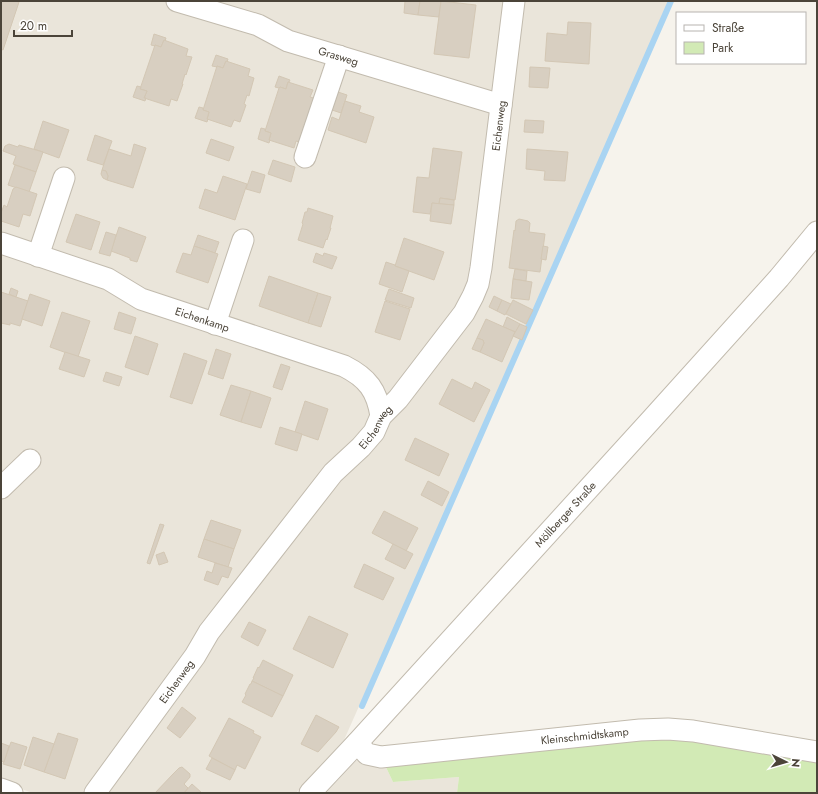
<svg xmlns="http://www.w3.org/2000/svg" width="818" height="794" font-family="Jost,sans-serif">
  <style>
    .residential { fill: #eae5da }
    .green { fill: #d2eab5 }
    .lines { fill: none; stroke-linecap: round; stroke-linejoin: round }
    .stream { stroke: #a9d4f2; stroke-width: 6 }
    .building { fill: #d8cfc1; stroke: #d3c7b4 }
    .minor-casing { stroke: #c2bbae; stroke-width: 23 }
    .minor { stroke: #fff; stroke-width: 21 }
    .labels { text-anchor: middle; stroke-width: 4; stroke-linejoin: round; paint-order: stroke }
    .street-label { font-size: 11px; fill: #4b4439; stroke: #fff }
  </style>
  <rect width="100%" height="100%" fill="#f6f3ec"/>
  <!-- residential -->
  <g class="residential">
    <path d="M 1,1 L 669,1 L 522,340 L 344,740 L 296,793 L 33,793 L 1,782 Z"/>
    <path d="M 381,757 L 393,782 L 459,777 L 457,793 L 326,793 L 356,761 Z"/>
  </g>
  <!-- green -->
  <path class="green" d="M 661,736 L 817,760 L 817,793 L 457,793 L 459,777 L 393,782 L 384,763 Z"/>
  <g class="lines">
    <!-- stream -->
    <path class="stream" d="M 362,706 L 671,1"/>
  </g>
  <!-- building -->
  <g class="building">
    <path d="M 1,1 L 15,1 L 19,2 L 3,50 L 1,49 Z"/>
    <path d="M 405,1 L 420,1 L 418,15 L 404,13 Z"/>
    <path d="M 420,1 L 441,1 L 439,17 L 418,15 Z"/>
    <path d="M 441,1 L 476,5 L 469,58 L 434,54 Z"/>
    <path d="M 568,22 L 591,23 L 589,64 L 545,61 L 547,33 L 567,35 Z"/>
    <path d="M 154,34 L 166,38 L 165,41 L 164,40 L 161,47 L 155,45 L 155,46 L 151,45 Z"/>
    <path d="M 164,40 L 188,49 L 186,56 L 192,57 L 186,75 L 185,74 L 182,84 L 183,84 L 177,101 L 171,99 L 169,106 L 144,98 L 147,91 L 140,89 L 155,45 L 161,47 Z"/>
    <path d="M 216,55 L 228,59 L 227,62 L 226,61 L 223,68 L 217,66 L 217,67 L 212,66 Z"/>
    <path d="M 226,61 L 250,69 L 248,76 L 254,78 L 249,96 L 247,95 L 244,104 L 246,105 L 240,122 L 234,120 L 231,127 L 207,119 L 209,112 L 203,110 L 217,66 L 223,68 Z"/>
    <path d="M 530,67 L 550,68 L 548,88 L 529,87 Z"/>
    <path d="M 279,76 L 290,80 L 289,82 L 288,82 L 286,89 L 280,87 L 279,88 L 275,87 Z"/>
    <path d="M 288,82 L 313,90 L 310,97 L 317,99 L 302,143 L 296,141 L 294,148 L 269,140 L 271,133 L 265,131 L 279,88 L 280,87 L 286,89 Z"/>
    <path d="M 137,86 L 141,87 L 140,89 L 147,91 L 144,98 L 146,98 L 145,101 L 133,97 Z"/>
    <path d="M 332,90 L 347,95 L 341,113 L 326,108 Z"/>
    <path d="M 345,101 L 361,106 L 359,112 L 374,117 L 366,143 L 328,130 L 332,117 L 339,120 Z"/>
    <path d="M 199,107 L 203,108 L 203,110 L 209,112 L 207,119 L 208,119 L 207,122 L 195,118 Z"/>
    <path d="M 525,120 L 544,121 L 543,133 L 524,132 Z"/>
    <path d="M 43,121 L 69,130 L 59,158 L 34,149 Z"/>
    <path d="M 261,128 L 265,129 L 265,131 L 271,133 L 269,140 L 270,140 L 269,143 L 258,139 Z"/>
    <path d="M 95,135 L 112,141 L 103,165 L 87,160 Z"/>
    <path d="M 211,139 L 234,147 L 229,161 L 206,153 Z"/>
    <path d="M 9,144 L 18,147 L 19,145 L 43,152 L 36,172 L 13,164 L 16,156 L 3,151 L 5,146 Z"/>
    <path d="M 134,144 L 146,148 L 133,188 L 107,180 L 108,176 L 106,171 L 102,170 L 109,149 L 131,156 Z"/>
    <path d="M 433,148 L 462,152 L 455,200 L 440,198 L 439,204 L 432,203 L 430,214 L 413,212 L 417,177 L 429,178 Z"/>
    <path d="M 527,149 L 568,152 L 565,181 L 544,180 L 545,171 L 526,169 Z"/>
    <path d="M 273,160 L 295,167 L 291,182 L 268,174 Z"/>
    <path d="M 15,165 L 36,172 L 29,192 L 8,185 Z"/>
    <path d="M 102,170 L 106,171 L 108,176 L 107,180 L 103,178 L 101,174 Z"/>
    <path d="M 252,171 L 265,175 L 260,193 L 246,189 Z"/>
    <path d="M 223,176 L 247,184 L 235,220 L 199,208 L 205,189 L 217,193 Z"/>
    <path d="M 16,187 L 37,194 L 30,216 L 23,214 L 19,227 L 1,221 L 1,213 L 4,205 L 7,207 L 13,189 Z"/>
    <path d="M 440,198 L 454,200 L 454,205 L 439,204 Z"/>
    <path d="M 432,203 L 454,205 L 451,224 L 430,221 Z"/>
    <path d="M 308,208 L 333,216 L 330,228 L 331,228 L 327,240 L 326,239 L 323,248 L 298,240 L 303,224 L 302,223 L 305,212 L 307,212 Z"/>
    <path d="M 76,214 L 100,222 L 91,250 L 66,242 Z"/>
    <path d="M 519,219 L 528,221 L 530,223 L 529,232 L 545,234 L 540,272 L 509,268 L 514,230 L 515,231 L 516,221 Z"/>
    <path d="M 119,227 L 146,237 L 137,262 L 130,260 L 130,258 L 111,251 Z"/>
    <path d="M 106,232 L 116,235 L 110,256 L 99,253 Z"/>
    <path d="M 198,235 L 219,242 L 215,253 L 194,246 Z"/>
    <path d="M 404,238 L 444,252 L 434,280 L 395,266 Z"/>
    <path d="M 194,246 L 218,254 L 208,283 L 176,272 L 183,253 L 191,255 Z"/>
    <path d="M 543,246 L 548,247 L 546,260 L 541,259 Z"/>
    <path d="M 316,253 L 323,256 L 324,253 L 337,257 L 332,269 L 313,262 Z"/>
    <path d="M 386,262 L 395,265 L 395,266 L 409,271 L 402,292 L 379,284 Z"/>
    <path d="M 515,269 L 527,271 L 526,281 L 513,279 Z"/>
    <path d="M 269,276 L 318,293 L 308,323 L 259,306 Z"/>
    <path d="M 513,279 L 532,282 L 529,300 L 511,298 Z"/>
    <path d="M 11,288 L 18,291 L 16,297 L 9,294 Z"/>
    <path d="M 389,289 L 414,298 L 411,308 L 385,300 Z"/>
    <path d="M 1,292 L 28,301 L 20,326 L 10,323 L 10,325 L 1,323 Z"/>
    <path d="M 318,293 L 331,297 L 321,327 L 308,323 Z"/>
    <path d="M 30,294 L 50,301 L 42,326 L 22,319 Z"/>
    <path d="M 494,296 L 502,300 L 497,311 L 489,307 Z"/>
    <path d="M 502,300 L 511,304 L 505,315 L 497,311 Z"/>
    <path d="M 513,300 L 533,310 L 526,324 L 506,314 Z"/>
    <path d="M 385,301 L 410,309 L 400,340 L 375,332 Z"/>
    <path d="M 62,312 L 90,321 L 78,357 L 50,347 Z"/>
    <path d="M 119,312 L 136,318 L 131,334 L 114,329 Z"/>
    <path d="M 507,317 L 520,324 L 516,332 L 503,327 Z"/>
    <path d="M 486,319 L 515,332 L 502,362 L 480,352 L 484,343 L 483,340 L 477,338 Z"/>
    <path d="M 520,324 L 527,327 L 522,340 L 513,336 Z"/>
    <path d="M 135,336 L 158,344 L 148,375 L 125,367 Z"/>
    <path d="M 477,338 L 483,340 L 484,343 L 480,352 L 472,349 Z"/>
    <path d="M 216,349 L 231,354 L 223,379 L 208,374 Z"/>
    <path d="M 65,352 L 90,360 L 84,377 L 59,369 Z"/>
    <path d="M 184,353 L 207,361 L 192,404 L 170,397 Z"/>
    <path d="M 281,364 L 290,367 L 282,390 L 273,387 Z"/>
    <path d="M 106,372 L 122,377 L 119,386 L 103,381 Z"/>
    <path d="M 452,379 L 472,389 L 475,382 L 490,390 L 474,422 L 439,404 Z"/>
    <path d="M 231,385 L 251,391 L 241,422 L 220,415 Z"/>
    <path d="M 251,391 L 271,398 L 261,428 L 241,422 Z"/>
    <path d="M 305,401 L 328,409 L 318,440 L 295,432 Z"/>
    <path d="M 280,427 L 302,434 L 297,451 L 275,444 Z"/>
    <path d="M 415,438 L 449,454 L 439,476 L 405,460 Z"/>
    <path d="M 428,481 L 449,492 L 442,506 L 421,495 Z"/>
    <path d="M 384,511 L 418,528 L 406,551 L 372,533 Z"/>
    <path d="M 211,520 L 241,530 L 234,549 L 204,539 Z"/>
    <path d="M 160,524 L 164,525 L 150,564 L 147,563 Z"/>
    <path d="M 204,539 L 234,549 L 228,567 L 198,557 Z"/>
    <path d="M 393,544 L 413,554 L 405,569 L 385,559 Z"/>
    <path d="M 164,552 L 168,562 L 159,565 L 156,555 Z"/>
    <path d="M 215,563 L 232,568 L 228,578 L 222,576 L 218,585 L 204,580 L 207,571 L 212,573 Z"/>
    <path d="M 364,564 L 394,578 L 383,600 L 354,587 Z"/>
    <path d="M 309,616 L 348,634 L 333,668 L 293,649 Z"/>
    <path d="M 249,622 L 266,630 L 258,646 L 241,637 Z"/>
    <path d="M 263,660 L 293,675 L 283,696 L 252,681 L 254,678 L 253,678 L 258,667 L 259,668 Z"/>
    <path d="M 252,681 L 283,696 L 272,717 L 242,702 L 246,695 L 245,694 L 250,684 L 251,684 Z"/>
    <path d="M 182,707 L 196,718 L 180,738 L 167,728 Z"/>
    <path d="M 316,715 L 339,727 L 336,732 L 318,752 L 301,744 Z"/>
    <path d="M 229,718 L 254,731 L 253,733 L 261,737 L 245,769 L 237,765 L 235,770 L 209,756 Z"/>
    <path d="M 58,733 L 78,739 L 65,779 L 44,772 Z"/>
    <path d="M 33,737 L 54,744 L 44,772 L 24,765 Z"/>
    <path d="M 11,742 L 27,747 L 20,769 L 3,764 Z"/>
    <path d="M 1,743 L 9,746 L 4,762 L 1,761 Z"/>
    <path d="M 212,758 L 235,770 L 230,780 L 206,769 Z"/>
    <path d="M 182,767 L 190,774 L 190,777 L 184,784 L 188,788 L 184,793 L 155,793 L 173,774 L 179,768 Z"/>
    <path d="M 192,784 L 202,793 L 184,793 Z"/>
  </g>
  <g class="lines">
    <defs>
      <g id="minor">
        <path id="s1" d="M 177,1 L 258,25 L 288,41 L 501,105"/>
        <path d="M 305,157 L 339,56"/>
        <path id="s2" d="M 1,243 L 108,279 L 141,299 L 344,366 C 368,378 377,391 381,416"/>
        <path d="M 38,256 L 64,178"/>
        <path d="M 215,324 L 243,240"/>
        <path d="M 1,488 L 30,460"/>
        <path id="s3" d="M 357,743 L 367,754 L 381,757 L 640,730 L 668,729 L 693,731 L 817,752"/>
        <path d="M 1,789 L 12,793"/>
        <path id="s4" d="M 95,793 L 195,656 L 209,632 L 333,473 L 361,447 L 374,432 L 381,416 L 398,399 L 464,313 L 473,296 L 478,284 L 481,268 L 514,1"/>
        <path id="s5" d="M 310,793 L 357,743 L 651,420 L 779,278 L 817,232"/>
      </g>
    </defs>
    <!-- minor casing -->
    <use href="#minor" class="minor-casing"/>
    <!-- minor -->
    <use href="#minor" class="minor"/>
  </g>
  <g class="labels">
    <!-- street labels -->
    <g class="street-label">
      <text dy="4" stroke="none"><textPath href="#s1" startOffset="171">Grasweg</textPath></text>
      <text dy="4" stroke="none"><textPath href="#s4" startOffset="799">Eichenweg</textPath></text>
      <text dy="4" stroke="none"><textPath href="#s2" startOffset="216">Eichenkamp</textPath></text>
      <text dy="4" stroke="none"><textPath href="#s4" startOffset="462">Eichenweg</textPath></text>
      <text dy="4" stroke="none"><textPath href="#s5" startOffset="378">Möllberger Straße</textPath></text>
      <text dy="4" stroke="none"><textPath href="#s4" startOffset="138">Eichenweg</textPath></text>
      <text dy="4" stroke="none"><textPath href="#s3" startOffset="234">Kleinschmidtskamp</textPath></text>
    </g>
  </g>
  <!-- border -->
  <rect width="818" height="794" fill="none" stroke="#4b4439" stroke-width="4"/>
  <!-- legend -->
  <rect x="676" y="12" width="130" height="52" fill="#ffffff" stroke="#b7b4b0"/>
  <rect x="684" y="25" width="20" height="6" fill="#ffffff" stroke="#b7b4b0"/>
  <text x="712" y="32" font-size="12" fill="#4b4439">Straße</text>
  <rect x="684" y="42" width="20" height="12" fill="#d2eab5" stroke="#b7b4b0"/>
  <text x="712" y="52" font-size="12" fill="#4b4439">Park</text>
  <!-- north arrow -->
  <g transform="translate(786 762) rotate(95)" stroke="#ffffff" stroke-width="3" paint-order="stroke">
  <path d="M0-3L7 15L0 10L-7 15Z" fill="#4b4439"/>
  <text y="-6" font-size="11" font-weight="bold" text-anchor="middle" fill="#4b4439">N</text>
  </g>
  <!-- scale -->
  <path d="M14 30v6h58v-6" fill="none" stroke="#4b4439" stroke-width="2"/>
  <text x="20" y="30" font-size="12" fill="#4b4439" stroke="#ffffff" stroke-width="3" paint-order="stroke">20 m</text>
</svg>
